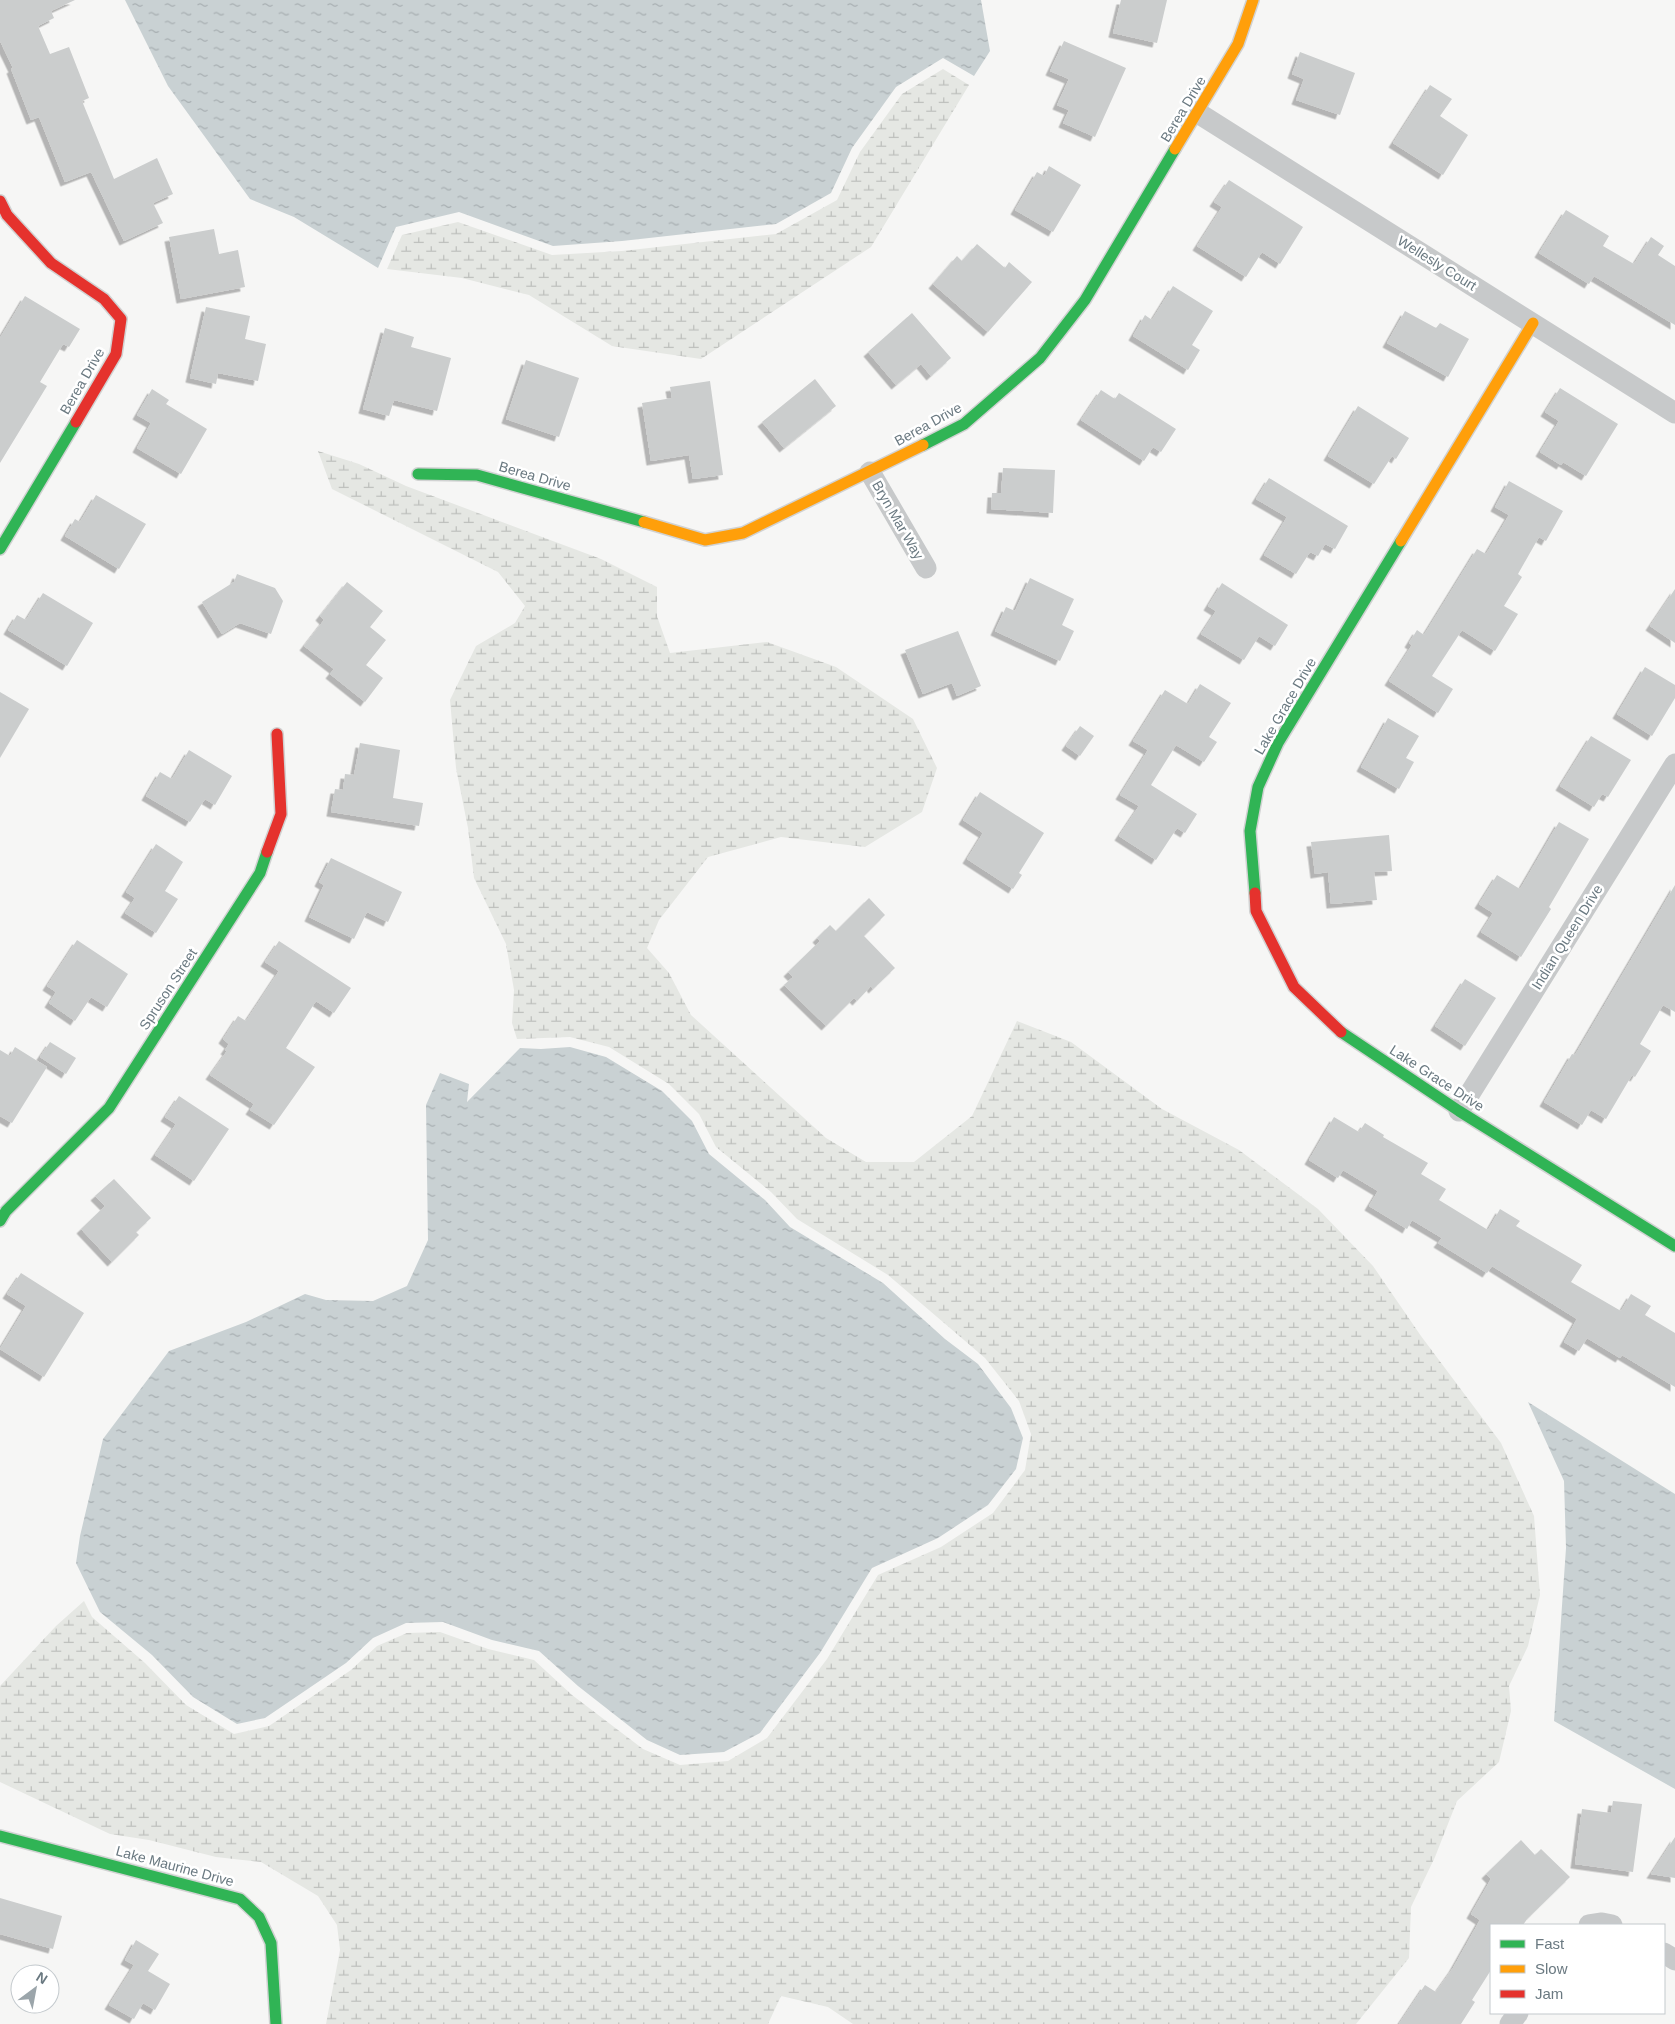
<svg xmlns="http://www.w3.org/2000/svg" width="1675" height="2024" font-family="Helvetica,sans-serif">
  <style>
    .wetland { fill: url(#wetland-marsh) }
    .water { fill: url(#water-ripples) }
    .building { fill: #cbcdcd; filter: url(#shadow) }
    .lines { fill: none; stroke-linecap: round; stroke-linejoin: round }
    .fast-casing { stroke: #d1d2d2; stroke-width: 14 }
    .slow-casing { stroke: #d1d2d2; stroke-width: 14 }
    .jam-casing { stroke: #d1d2d2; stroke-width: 14 }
    .street { stroke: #c7c9ca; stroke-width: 21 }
    .fast { stroke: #30b455; stroke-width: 11 }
    .slow { stroke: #ff9f0a; stroke-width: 11 }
    .jam { stroke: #e5322d; stroke-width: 11 }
    .labels { text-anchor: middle; stroke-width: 5; stroke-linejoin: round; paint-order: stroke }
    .street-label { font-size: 14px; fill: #6a7981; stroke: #fff }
  </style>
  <defs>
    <pattern id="wetland-marsh" width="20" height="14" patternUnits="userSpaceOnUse" patternTransform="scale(1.25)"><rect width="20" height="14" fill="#e5e7e3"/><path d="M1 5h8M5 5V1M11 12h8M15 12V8" fill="none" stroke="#bec0bd"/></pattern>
    <pattern id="water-ripples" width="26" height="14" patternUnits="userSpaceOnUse" patternTransform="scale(1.25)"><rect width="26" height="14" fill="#c9d1d3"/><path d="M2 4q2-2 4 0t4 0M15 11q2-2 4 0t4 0" fill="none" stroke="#a7aeb1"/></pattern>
    <filter id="shadow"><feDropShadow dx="-4.5" dy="4.5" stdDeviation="0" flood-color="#0004"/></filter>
  </defs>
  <rect width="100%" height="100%" fill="#f6f6f5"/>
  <!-- wetland -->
  <g class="wetland">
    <path d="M 943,69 L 969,85 L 871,247 L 701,359 L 612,346 L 529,295 L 462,278 L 387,269 L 402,235 L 458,222 L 552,255 L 622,251 L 776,234 L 837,200 L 860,152 L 902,94 Z"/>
    <path d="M 318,451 L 359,464 L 406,486 L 601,559 L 657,587 L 657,616 L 670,653 L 767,642 L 836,667 L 913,719 L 937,768 L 922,812 L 865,847 L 781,837 L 708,857 L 659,920 L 647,948 L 669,973 L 691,1015 L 826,1138 L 866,1162 L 914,1162 L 972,1116 L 1017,1021 L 1071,1042 L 1162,1109 L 1239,1150 L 1318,1209 L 1373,1266 L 1421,1336 L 1501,1443 L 1534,1516 L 1540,1595 L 1528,1646 L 1509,1686 L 1511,1711 L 1499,1762 L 1457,1801 L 1435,1857 L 1411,1907 L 1409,1958 L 1356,2024 L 853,2024 L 828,2007 L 781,1996 L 768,2024 L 326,2024 L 340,1950 L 337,1925 L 318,1896 L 261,1862 L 216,1857 L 149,1840 L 110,1834 L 0,1782 L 0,1686 L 56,1626 L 84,1601 L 92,1617 L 145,1663 L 186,1705 L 234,1734 L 269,1726 L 351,1670 L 377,1646 L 407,1633 L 440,1632 L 488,1649 L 534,1660 L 572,1695 L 643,1749 L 680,1765 L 728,1761 L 767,1738 L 827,1659 L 878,1575 L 941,1547 L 993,1513 L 1025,1470 L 1031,1434 L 1019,1401 L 985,1358 L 888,1275 L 797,1219 L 771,1192 L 716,1147 L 699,1114 L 669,1084 L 609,1047 L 570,1037 L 517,1039 L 512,1023 L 514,990 L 506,944 L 474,878 L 468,828 L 456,768 L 450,700 L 476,646 L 515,623 L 525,606 L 498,572 L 332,489 Z"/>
  </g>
  <!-- water -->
  <g class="water">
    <path d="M 125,0 L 981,0 L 990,51 L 974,76 L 943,58 L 896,87 L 852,148 L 831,193 L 776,224 L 622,241 L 553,246 L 459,212 L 396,227 L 378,268 L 294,217 L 250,199 L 168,86 Z"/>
    <path d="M 570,1047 L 606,1057 L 662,1091 L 692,1121 L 709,1154 L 765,1200 L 790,1227 L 883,1283 L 945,1339 L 978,1364 L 1011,1408 L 1023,1438 L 1016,1469 L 988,1505 L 938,1538 L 872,1568 L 820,1653 L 760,1733 L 724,1752 L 680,1755 L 647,1740 L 578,1686 L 539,1651 L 492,1640 L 443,1622 L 406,1623 L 373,1638 L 346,1663 L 265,1718 L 237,1724 L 193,1697 L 152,1655 L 100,1612 L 76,1563 L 80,1536 L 103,1439 L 169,1351 L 246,1322 L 305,1294 L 326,1300 L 373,1301 L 407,1286 L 428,1240 L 426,1105 L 440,1073 L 469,1084 L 467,1102 L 520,1048 L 541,1049 Z"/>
    <path d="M 1528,1402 L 1675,1494 L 1675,1789 L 1554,1721 L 1566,1548 L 1564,1481 Z"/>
  </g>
  <!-- building -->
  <g class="building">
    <path d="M 0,0 L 75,0 L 51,11 L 54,18 L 38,26 L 50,54 L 69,47 L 89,98 L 82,101 L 114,179 L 157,158 L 173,194 L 153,203 L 163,223 L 124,241 L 91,172 L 65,182 L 39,117 L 31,120 L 11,69 L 13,68 L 0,41 Z"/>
    <path d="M 1121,0 L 1167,0 L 1157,43 L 1113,33 Z"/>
    <path d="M 1064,41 L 1126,68 L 1095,137 L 1063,123 L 1069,110 L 1057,105 L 1069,79 L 1050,71 Z"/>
    <path d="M 1300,52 L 1355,73 L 1340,115 L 1296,100 L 1304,79 L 1292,74 Z"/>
    <path d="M 1430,85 L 1452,99 L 1440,116 L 1468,135 L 1443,175 L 1393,143 Z"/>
    <path d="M 1049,166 L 1081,185 L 1053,232 L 1015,210 L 1037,172 L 1044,176 Z"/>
    <path d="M 1229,180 L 1303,227 L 1280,264 L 1262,252 L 1246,277 L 1197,246 L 1222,207 L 1214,202 Z"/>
    <path d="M 1566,210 L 1609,236 L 1603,246 L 1634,264 L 1651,237 L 1664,246 L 1658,255 L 1675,266 L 1675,325 L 1594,276 L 1589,284 L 1539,253 Z"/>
    <path d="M 214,229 L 219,254 L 238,250 L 245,287 L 181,299 L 169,237 Z"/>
    <path d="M 977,244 L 1005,268 L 1009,262 L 1032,282 L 988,332 L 933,284 L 957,256 L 962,261 Z"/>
    <path d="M 1173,286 L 1213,311 L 1192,345 L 1200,350 L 1188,370 L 1133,336 L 1145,315 L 1152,320 Z"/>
    <path d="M 25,296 L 80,329 L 69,347 L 63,344 L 40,382 L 47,386 L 0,463 L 0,338 Z"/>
    <path d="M 206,307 L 250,316 L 245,339 L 266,344 L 258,381 L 218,373 L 216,384 L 190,378 Z"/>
    <path d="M 1405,311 L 1436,328 L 1440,323 L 1469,339 L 1448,377 L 1387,343 Z"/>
    <path d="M 912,313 L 951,358 L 931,376 L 921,364 L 896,385 L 868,352 Z"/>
    <path d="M 385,328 L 414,337 L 411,347 L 451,358 L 437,411 L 394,400 L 389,416 L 363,409 Z"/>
    <path d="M 526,360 L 579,378 L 559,437 L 506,419 Z"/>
    <path d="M 815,379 L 836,406 L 784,448 L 762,422 Z"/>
    <path d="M 710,381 L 723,475 L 693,479 L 689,455 L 651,461 L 642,403 L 672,398 L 670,387 Z"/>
    <path d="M 1560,388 L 1618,424 L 1586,476 L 1563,462 L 1561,465 L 1540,452 L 1559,421 L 1545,412 Z"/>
    <path d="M 152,389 L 169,400 L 166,404 L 207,429 L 181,474 L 137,448 L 151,423 L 137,415 Z"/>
    <path d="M 1101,390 L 1115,399 L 1119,393 L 1176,429 L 1161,452 L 1153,447 L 1144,461 L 1081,420 Z"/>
    <path d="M 1358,406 L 1409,438 L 1396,459 L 1392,456 L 1374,484 L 1328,456 Z"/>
    <path d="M 1003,468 L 1055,470 L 1053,513 L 991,509 L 992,493 L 1001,493 Z"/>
    <path d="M 1269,478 L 1348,526 L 1335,549 L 1325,544 L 1318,556 L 1310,552 L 1296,574 L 1264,555 L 1287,517 L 1256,499 Z"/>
    <path d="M 1509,481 L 1563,511 L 1546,541 L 1539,537 L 1518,574 L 1522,577 L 1504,606 L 1518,614 L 1495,651 L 1462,630 L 1432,676 L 1453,689 L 1438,713 L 1389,681 L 1412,645 L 1409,643 L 1417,630 L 1424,635 L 1477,549 L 1486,554 L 1509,515 L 1495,507 Z"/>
    <path d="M 96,495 L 146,524 L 119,569 L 65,536 L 75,519 L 80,522 Z"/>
    <path d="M 237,574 L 275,588 L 283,601 L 271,634 L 240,623 L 222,634 L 202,602 L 234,582 Z"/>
    <path d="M 1030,578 L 1074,599 L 1062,625 L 1074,631 L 1060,661 L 995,631 L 1006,607 L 1015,611 Z"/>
    <path d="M 347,582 L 383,611 L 370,627 L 386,640 L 366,665 L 383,678 L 365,702 L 330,674 L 334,669 L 304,646 L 324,620 L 320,616 Z"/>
    <path d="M 1222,583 L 1288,625 L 1275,646 L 1259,636 L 1244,660 L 1201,634 L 1216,611 L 1208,606 Z"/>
    <path d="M 1675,589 L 1675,643 L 1650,626 Z"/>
    <path d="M 43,593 L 93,623 L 67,666 L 8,630 L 17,615 L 26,620 Z"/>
    <path d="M 958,631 L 981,686 L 957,696 L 952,683 L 923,694 L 905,650 Z"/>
    <path d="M 1645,667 L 1675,685 L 1675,698 L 1652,736 L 1617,714 Z"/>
    <path d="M 1200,684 L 1231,703 L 1209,737 L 1217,742 L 1204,762 L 1176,745 L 1151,785 L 1197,814 L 1185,833 L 1177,828 L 1156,860 L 1119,836 L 1139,806 L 1120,795 L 1148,750 L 1133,741 L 1165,690 L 1188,704 Z"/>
    <path d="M 0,692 L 29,709 L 0,758 Z"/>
    <path d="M 1388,718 L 1419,736 L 1406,758 L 1414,762 L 1399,789 L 1361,767 Z"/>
    <path d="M 1080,726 L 1094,736 L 1080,756 L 1066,746 Z"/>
    <path d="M 1591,736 L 1631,760 L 1608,797 L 1602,794 L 1594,807 L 1560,786 Z"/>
    <path d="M 360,743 L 400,750 L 393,798 L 423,803 L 419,826 L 331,812 L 335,789 L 343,790 L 345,774 L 354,775 Z"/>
    <path d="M 189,750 L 232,776 L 215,805 L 205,799 L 190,822 L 146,796 L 160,772 L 172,779 Z"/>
    <path d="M 980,792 L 1044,833 L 1019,873 L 1022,875 L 1013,889 L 967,859 L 983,833 L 963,820 Z"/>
    <path d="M 1559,822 L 1589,839 L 1549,907 L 1551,909 L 1521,957 L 1481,932 L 1493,913 L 1479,904 L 1497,875 L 1520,889 Z"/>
    <path d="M 1389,835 L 1392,871 L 1374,872 L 1377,900 L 1331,904 L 1328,872 L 1315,874 L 1311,842 Z"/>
    <path d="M 156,844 L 183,862 L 165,891 L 178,899 L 156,933 L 125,913 L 135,898 L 126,892 Z"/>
    <path d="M 331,858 L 402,892 L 388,922 L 367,912 L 354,939 L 309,917 L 324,885 L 319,882 Z"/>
    <path d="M 1675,885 L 1675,1012 L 1663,1005 L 1640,1044 L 1651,1051 L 1635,1077 L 1632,1075 L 1606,1119 L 1591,1110 L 1582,1125 L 1544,1102 L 1572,1054 L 1575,1055 Z"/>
    <path d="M 869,898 L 885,915 L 864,936 L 895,968 L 873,989 L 871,986 L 857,1001 L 854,998 L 826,1026 L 784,985 L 793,977 L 788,972 L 820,941 L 817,938 L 830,925 L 836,931 Z"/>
    <path d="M 77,940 L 128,974 L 107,1007 L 91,997 L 75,1021 L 49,1003 L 56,992 L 47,986 Z"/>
    <path d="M 279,941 L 351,988 L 334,1013 L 316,1001 L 286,1048 L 315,1067 L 274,1125 L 250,1110 L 254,1104 L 210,1075 L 227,1051 L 225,1050 L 229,1044 L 223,1039 L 238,1016 L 246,1021 L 279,971 L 265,962 Z"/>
    <path d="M 1465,979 L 1496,998 L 1465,1046 L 1435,1026 Z"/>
    <path d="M 50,1042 L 76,1058 L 66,1074 L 40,1057 Z"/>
    <path d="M 15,1047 L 47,1067 L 12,1123 L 0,1116 L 0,1050 L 10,1056 Z"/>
    <path d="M 179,1096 L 229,1129 L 194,1181 L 155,1155 L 176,1124 L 165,1117 Z"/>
    <path d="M 1334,1117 L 1359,1132 L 1365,1123 L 1384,1135 L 1383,1137 L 1428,1163 L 1421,1174 L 1446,1189 L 1439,1200 L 1488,1230 L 1500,1209 L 1520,1221 L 1516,1226 L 1582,1265 L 1571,1282 L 1621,1311 L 1631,1294 L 1651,1306 L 1645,1315 L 1675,1333 L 1675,1387 L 1622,1355 L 1620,1358 L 1587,1338 L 1579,1351 L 1564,1342 L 1577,1319 L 1492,1266 L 1487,1273 L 1438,1243 L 1442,1238 L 1412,1220 L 1407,1229 L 1369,1206 L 1378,1191 L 1343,1170 L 1338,1178 L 1309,1160 Z"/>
    <path d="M 114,1179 L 151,1218 L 136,1232 L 139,1235 L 112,1262 L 81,1229 L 105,1206 L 95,1196 Z"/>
    <path d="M 21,1273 L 84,1313 L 44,1377 L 0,1349 L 26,1306 L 7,1294 Z"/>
    <path d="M 1613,1801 L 1642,1804 L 1633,1872 L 1575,1864 L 1582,1809 L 1611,1813 Z"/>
    <path d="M 1675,1837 L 1675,1878 L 1651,1874 Z"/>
    <path d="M 1521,1840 L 1535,1855 L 1541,1849 L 1570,1877 L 1527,1919 L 1523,1925 L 1491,1925 L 1491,1970 L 1472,2000 L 1475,2002 L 1461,2024 L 1399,2024 L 1425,1985 L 1436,1992 L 1453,1968 L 1480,1920 L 1471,1914 L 1491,1879 L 1486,1874 Z"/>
    <path d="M 0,1898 L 62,1916 L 53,1949 L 0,1934 Z"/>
    <path d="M 136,1940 L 159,1954 L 148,1971 L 170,1984 L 155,2010 L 143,2003 L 134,2019 L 109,2005 L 134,1965 L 125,1960 Z"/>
  </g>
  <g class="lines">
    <defs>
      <g id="fast">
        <path d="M 923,445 L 964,424 L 1040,358 L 1085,300 L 1175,149"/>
        <path d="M 418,474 L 477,475 L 644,522"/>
        <path d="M 0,549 L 76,422"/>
        <path d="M 1255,893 L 1250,831 L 1258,787 L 1278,743 L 1401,541"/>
        <path d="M 1341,1032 L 1459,1111 L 1675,1246"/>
        <path d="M 0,1221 L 6,1211 L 109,1108 L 260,873 L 267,852"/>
        <path d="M 0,1836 L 240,1899 L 259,1917 L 271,1943 L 276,2024"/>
      </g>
      <g id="slow">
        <path d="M 1175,149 L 1238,44 L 1253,0"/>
        <path d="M 644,522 L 705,540 L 743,533 L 923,445"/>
        <path d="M 1401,541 L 1533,323"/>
      </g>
      <g id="jam">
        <path d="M 0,201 L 7,215 L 51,263 L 104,299 L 121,319 L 116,354 L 76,422"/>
        <path d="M 267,852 L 281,814 L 277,734"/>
        <path d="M 1255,893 L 1256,911 L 1294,987 L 1341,1032"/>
      </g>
    </defs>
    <!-- fast casing -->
    <use href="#fast" class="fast-casing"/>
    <!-- slow casing -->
    <use href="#slow" class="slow-casing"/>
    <!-- jam casing -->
    <use href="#jam" class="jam-casing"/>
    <!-- street -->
    <g class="street">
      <path d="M 1198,113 L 1675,413"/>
      <path d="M 870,472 L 926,568"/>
      <path d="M 1459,1111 L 1675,764"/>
      <path d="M 1589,1925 L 1602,1923 L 1612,1925"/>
      <path d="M 1664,1953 L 1675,1960"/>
      <path d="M 1510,2024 L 1518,2013"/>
    </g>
    <!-- fast -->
    <use href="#fast" class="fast"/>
    <!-- slow -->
    <use href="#slow" class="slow"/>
    <!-- jam -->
    <use href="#jam" class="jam"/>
  </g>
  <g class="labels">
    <!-- street labels -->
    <g class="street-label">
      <text transform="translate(1183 109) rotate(-59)" y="5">Berea Drive</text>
      <text transform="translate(1437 263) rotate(32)" y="5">Wellesly Court</text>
      <text transform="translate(82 381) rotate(-60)" y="5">Berea Drive</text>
      <text transform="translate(928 424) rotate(-29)" y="5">Berea Drive</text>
      <text transform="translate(535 476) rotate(16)" y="5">Berea Drive</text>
      <text transform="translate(898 520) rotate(60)" y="5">Bryn Mar Way</text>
      <text transform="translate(1285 706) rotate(-60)" y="5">Lake Grace Drive</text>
      <text transform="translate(1567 937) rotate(-58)" y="5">Indian Queen Drive</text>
      <text transform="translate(168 989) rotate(-57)" y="5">Spruson Street</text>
      <text transform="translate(1437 1078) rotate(33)" y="5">Lake Grace Drive</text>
      <text transform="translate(175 1866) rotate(15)" y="5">Lake Maurine Drive</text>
    </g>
  </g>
  <!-- legend -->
  <rect x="1490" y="1924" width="175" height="90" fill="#ffffff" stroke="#c3c9cd"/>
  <rect x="1500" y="1940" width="25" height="8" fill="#30b455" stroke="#c3c9cd"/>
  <text x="1535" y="1949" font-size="15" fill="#6a7981">Fast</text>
  <rect x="1500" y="1965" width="25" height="8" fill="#ff9f0a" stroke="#c3c9cd"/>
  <text x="1535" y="1974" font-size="15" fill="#6a7981">Slow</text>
  <rect x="1500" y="1990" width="25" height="8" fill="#e5322d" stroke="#c3c9cd"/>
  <text x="1535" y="1999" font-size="15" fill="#6a7981">Jam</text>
  <!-- north arrow -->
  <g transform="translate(35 1989) rotate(32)"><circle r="24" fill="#ffffff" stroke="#c3c9cd"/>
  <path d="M0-4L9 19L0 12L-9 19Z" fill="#9ba5aa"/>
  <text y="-8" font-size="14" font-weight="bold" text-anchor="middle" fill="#6a7981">N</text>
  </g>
</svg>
